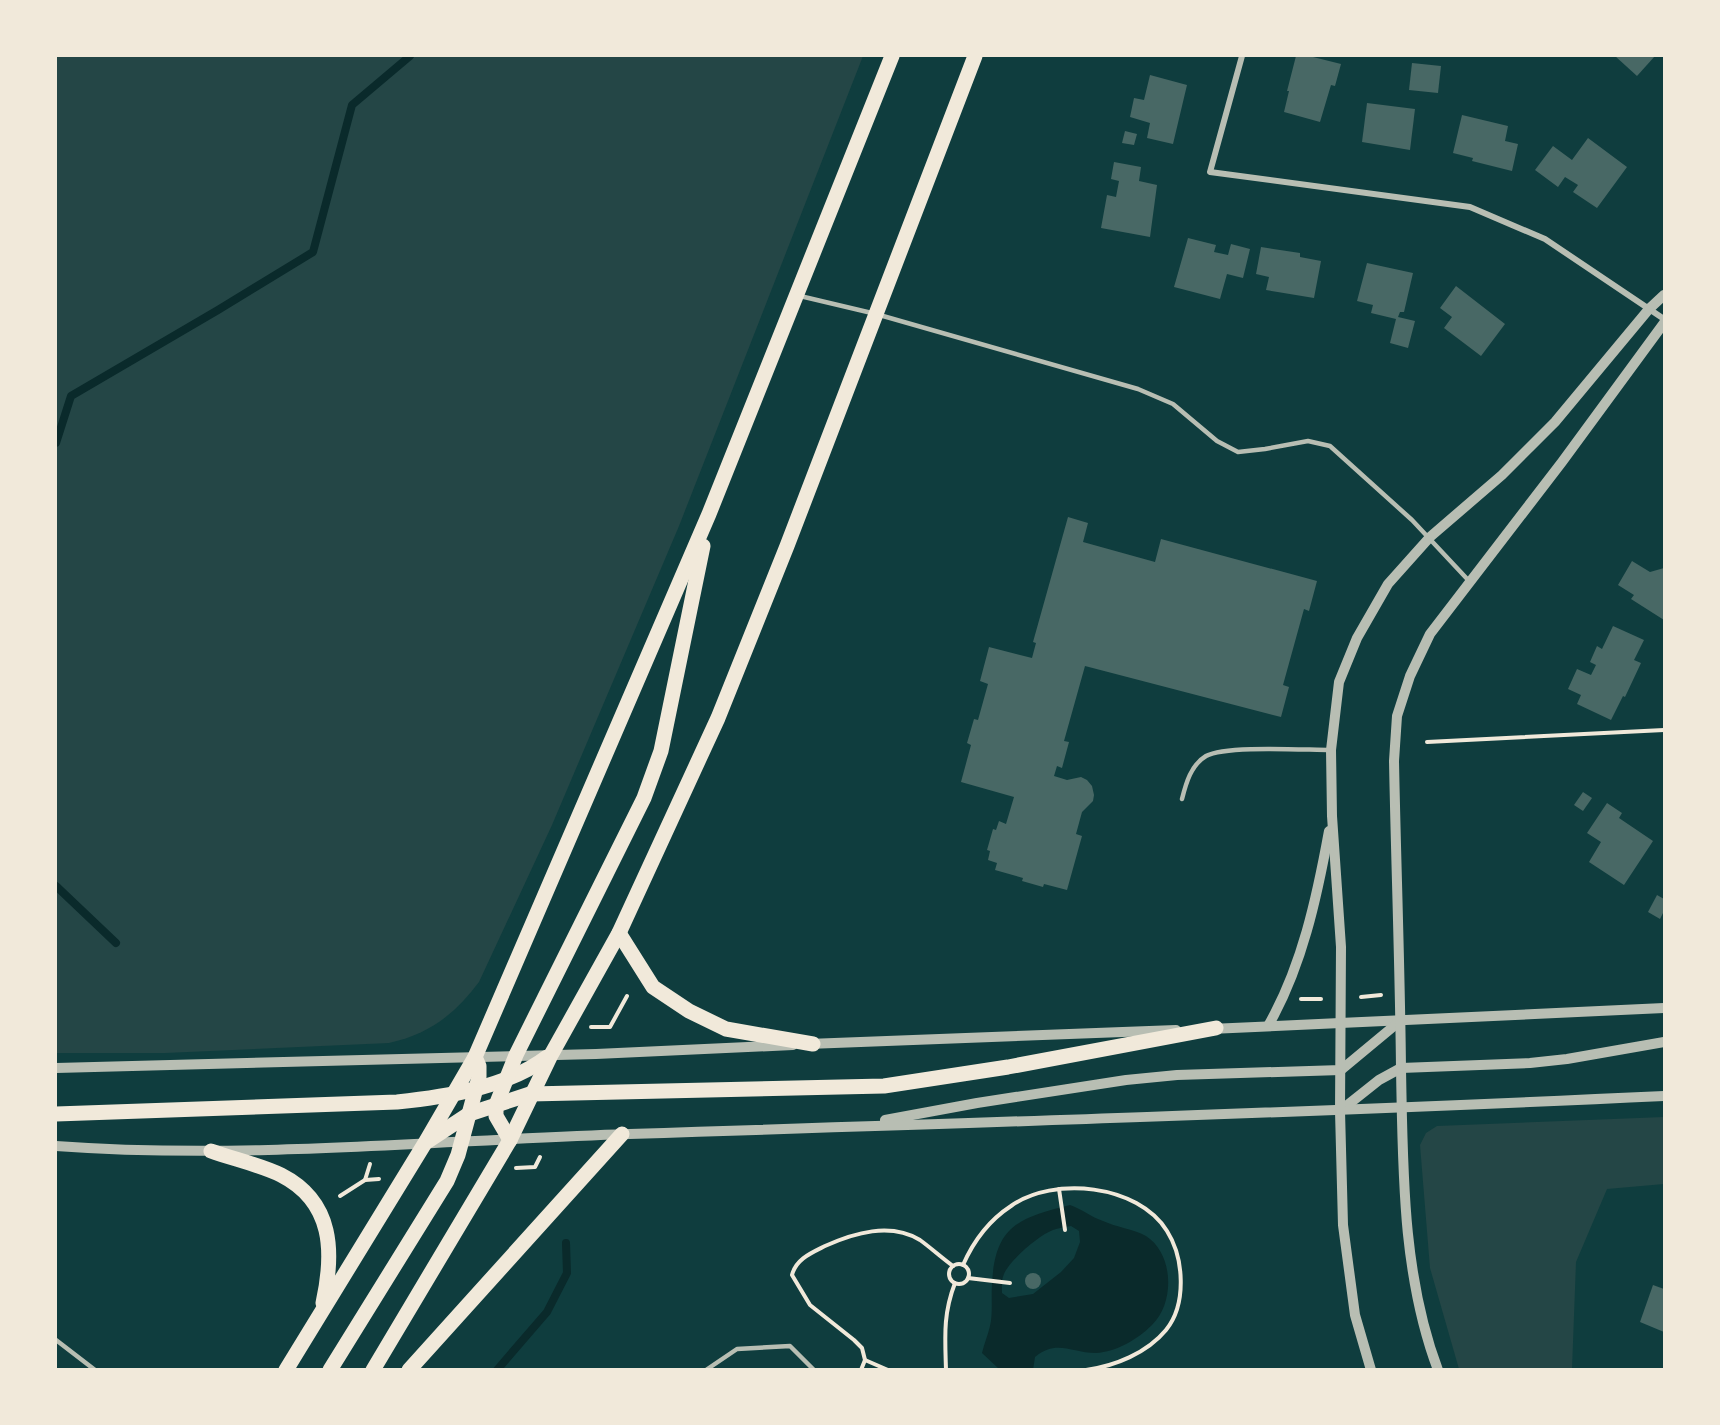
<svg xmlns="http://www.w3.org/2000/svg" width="1720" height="1425" font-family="Rubik,sans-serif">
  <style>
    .green { fill: #244646 }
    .water { fill: #0a2a2b; fill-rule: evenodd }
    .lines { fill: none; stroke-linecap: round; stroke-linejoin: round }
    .stream { stroke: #0a2a2b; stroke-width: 8 }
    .building { fill: #486865 }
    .path { stroke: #f1e9da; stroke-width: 4 }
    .service { stroke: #b8beb3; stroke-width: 4.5 }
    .minor { stroke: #b8beb3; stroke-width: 6 }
    .tertiary { stroke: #b8beb3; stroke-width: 10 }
    .primary { stroke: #f1e9da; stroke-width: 15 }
  </style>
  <rect width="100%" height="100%" fill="#0f3d3e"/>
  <!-- green -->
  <g class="green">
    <path d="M 56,56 L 863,56 L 679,526 L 552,825 L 479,982 C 454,1015 429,1034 389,1043 L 165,1053 L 56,1053 Z"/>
    <path d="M 1664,1117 L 1664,1184 L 1607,1189 L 1576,1262 L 1572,1369 L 1459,1369 L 1430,1268 L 1420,1145 L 1426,1133 L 1437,1126 Z"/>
  </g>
  <!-- water -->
  <path class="water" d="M 1070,1205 C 1082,1209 1091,1217 1103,1221 C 1116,1227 1133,1229 1146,1236 C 1174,1254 1175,1303 1152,1325 C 1138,1339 1116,1352 1096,1353 C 1071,1353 1057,1339 1035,1357 L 1033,1370 L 999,1369 L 982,1353 C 984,1344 988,1335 990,1326 C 993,1313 991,1298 992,1284 C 995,1225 1019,1218 1070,1205 ZM 1071,1226 L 1079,1231 L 1080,1242 L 1074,1258 L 1061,1272 L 1033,1294 L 1009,1298 L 1002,1293 C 1002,1287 1001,1281 1004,1274 C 1009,1261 1039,1235 1053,1230 C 1058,1228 1065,1227 1071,1226 Z"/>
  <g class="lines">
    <!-- stream -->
    <g class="stream">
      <path d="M 56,443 L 71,396 L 218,310 L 313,252 L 352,105 L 410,56"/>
      <path d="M 56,886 L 116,943"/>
      <path d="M 497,1370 L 547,1312 L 567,1273 L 566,1243"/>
    </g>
  </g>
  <!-- building -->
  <g class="building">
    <path d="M 1296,56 L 1309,56 L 1341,64 L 1335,86 L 1331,85 L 1320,122 L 1284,112 L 1289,91 L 1287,91 Z"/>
    <path d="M 1615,56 L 1655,56 L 1637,76 Z"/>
    <path d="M 1412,63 L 1441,66 L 1438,93 L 1409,90 Z"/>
    <path d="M 1150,75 L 1187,85 L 1173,144 L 1147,138 L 1150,123 L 1130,117 L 1134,98 L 1144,100 Z"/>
    <path d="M 1367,103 L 1415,109 L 1410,150 L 1362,142 Z"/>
    <path d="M 1462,115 L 1508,126 L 1505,141 L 1518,144 L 1512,171 L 1472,161 L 1473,158 L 1453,153 Z"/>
    <path d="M 1125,131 L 1137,134 L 1134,145 L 1122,143 Z"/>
    <path d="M 1588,138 L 1627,167 L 1597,208 L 1573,192 L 1578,185 L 1565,177 L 1558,187 L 1535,170 L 1553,146 L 1572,160 Z"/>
    <path d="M 1114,162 L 1141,167 L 1139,181 L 1157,185 L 1150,237 L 1101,228 L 1107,195 L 1116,197 L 1119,181 L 1111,179 Z"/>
    <path d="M 1188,238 L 1216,245 L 1214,252 L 1228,255 L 1231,244 L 1250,249 L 1243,278 L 1227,274 L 1220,299 L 1174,287 Z"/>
    <path d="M 1261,247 L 1300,253 L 1300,257 L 1321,261 L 1314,298 L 1266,290 L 1269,277 L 1256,274 Z"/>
    <path d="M 1367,263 L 1413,273 L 1404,312 L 1400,312 L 1398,317 L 1415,321 L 1408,348 L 1390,343 L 1396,319 L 1371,313 L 1373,305 L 1357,301 Z"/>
    <path d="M 1456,286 L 1505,324 L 1481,356 L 1444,328 L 1452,317 L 1440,308 Z"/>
    <path d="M 1068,517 L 1088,523 L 1083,542 L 1155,562 L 1161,539 L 1317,581 L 1309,611 L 1304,609 L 1283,685 L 1289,687 L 1281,717 L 1085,666 L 1064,741 L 1069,742 L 1062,768 L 1057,766 L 1054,776 L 1067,780 L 1081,777 L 1087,780 L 1092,786 L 1094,795 L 1093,801 L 1082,812 L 1076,834 L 1082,836 L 1067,890 L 1044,884 L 1043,887 L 1022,881 L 1023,878 L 995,870 L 997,863 L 988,860 L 990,851 L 987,850 L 993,829 L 996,830 L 999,821 L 1006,824 L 1014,797 L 961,782 L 971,745 L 967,743 L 974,719 L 978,720 L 988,684 L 980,681 L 989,647 L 1032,658 L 1036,643 L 1033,642 Z"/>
    <path d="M 1632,561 L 1650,572 L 1664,568 L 1664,620 L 1631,599 L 1634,595 L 1618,585 Z"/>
    <path d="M 1613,626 L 1644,640 L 1634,660 L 1641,663 L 1625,697 L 1623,696 L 1611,720 L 1577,704 L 1581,695 L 1568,689 L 1577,669 L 1591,675 L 1596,665 L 1590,662 L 1597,646 L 1602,649 Z"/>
    <path d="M 1583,792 L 1592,798 L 1583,811 L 1574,805 Z"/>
    <path d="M 1607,803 L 1622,813 L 1619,818 L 1653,841 L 1624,885 L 1589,862 L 1601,842 L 1587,833 Z"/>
    <path d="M 1657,895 L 1664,899 L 1664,911 L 1660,919 L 1648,912 Z"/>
    <circle cx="1033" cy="1281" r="8"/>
    <path d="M 1653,1285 L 1664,1289 L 1664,1332 L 1640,1322 Z"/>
  </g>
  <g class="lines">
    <!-- path -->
    <g class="path">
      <path d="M 1427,742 L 1664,730"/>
      <path d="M 1361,997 L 1381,995"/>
      <path d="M 1301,999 L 1321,999"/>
      <path d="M 591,1027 L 610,1027 L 627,996"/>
      <path d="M 516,1168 L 535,1167 L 540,1157"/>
      <path d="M 365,1180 L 370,1164"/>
      <path d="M 1059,1189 L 1065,1230"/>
      <path d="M 340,1196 L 365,1180 L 379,1179"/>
      <circle cx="959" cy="1274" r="10"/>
      <path d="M 963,1265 C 974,1240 988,1221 1011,1206 C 1053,1176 1138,1184 1167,1231 C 1184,1258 1187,1304 1166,1330 C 1147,1353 1115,1366 1086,1370"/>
      <path d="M 968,1278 L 1010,1283"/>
      <path d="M 865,1360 L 888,1370"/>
      <path d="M 861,1370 L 865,1360 L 862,1348 L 854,1340 L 810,1305 L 792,1275 C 796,1259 811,1253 825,1246 C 854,1233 890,1222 920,1240 C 931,1248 942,1258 953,1266"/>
      <path d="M 946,1370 C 945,1337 943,1314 955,1283"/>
    </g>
    <!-- service -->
    <g class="service">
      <path d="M 800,296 L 876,314 L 1138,389 L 1173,404 L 1217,441 L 1238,452 L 1265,449 L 1308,441 L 1330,446 L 1412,520 L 1470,582"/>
      <path d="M 1182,799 C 1186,783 1191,765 1206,756 C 1226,745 1304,750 1331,750"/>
      <path d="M 56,1340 L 95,1370"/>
      <path d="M 706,1370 L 737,1349 L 790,1346 L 814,1370"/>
    </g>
    <!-- minor -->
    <path class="minor" d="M 1242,56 L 1210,172 L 1470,207 L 1545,239 L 1664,319"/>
    <!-- tertiary -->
    <g class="tertiary">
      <path d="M 1268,1026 C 1302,967 1317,897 1329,831"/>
      <path d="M 1210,1029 L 1664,1008"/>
      <path d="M 808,1044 L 1176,1030"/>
      <path d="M 56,1068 L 596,1054 L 793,1045"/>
      <path d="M 1340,1111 L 1379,1080 L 1401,1068 L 1530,1063 L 1567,1059 L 1664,1042"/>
      <path d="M 885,1120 L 977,1103 L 1126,1080 L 1177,1075 L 1341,1070 L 1400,1021"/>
      <path d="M 56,1146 C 247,1160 439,1140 629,1134 C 975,1123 1320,1112 1664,1096"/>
      <path d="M 1371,1370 L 1355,1315 L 1343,1225 L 1340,1111 L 1341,947 L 1332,816 L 1331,750 L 1339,682 L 1357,638 L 1388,584 L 1430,537 L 1502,475 L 1555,422 L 1649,309 L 1664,295"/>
      <path d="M 1438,1370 C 1402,1275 1403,1169 1401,1069 C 1400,966 1396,863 1394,761 L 1397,716 L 1410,676 L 1430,634 L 1562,462 L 1664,323"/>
    </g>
    <!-- primary -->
    <g class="primary">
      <path d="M 619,933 L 653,987 L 689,1011 L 726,1029 L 813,1044"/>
      <path d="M 56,1114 L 397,1102 C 446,1097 508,1087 547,1057"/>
      <path d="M 510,1140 L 496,1116 L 496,1105 L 516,1055 L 644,798 L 661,751 L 703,546"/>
      <path d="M 428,1141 L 469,1114 L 530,1094 L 884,1086 L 1008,1067 L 1216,1028"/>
      <path d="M 211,1151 C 233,1159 261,1165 281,1175 C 334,1202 334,1253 323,1303"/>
      <path d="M 286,1370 L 425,1143 L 475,1057 L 709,514 L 892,56"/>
      <path d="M 330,1370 L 447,1181 L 458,1155 L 479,1077 L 479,1066 L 475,1057"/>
      <path d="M 373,1370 L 510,1140 L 551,1055 L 619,933 L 718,718 L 787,546 L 975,56"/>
      <path d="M 409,1370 L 622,1134"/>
    </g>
  </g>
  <!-- border -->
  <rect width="1720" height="1425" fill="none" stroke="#f1e9da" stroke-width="114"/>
</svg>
